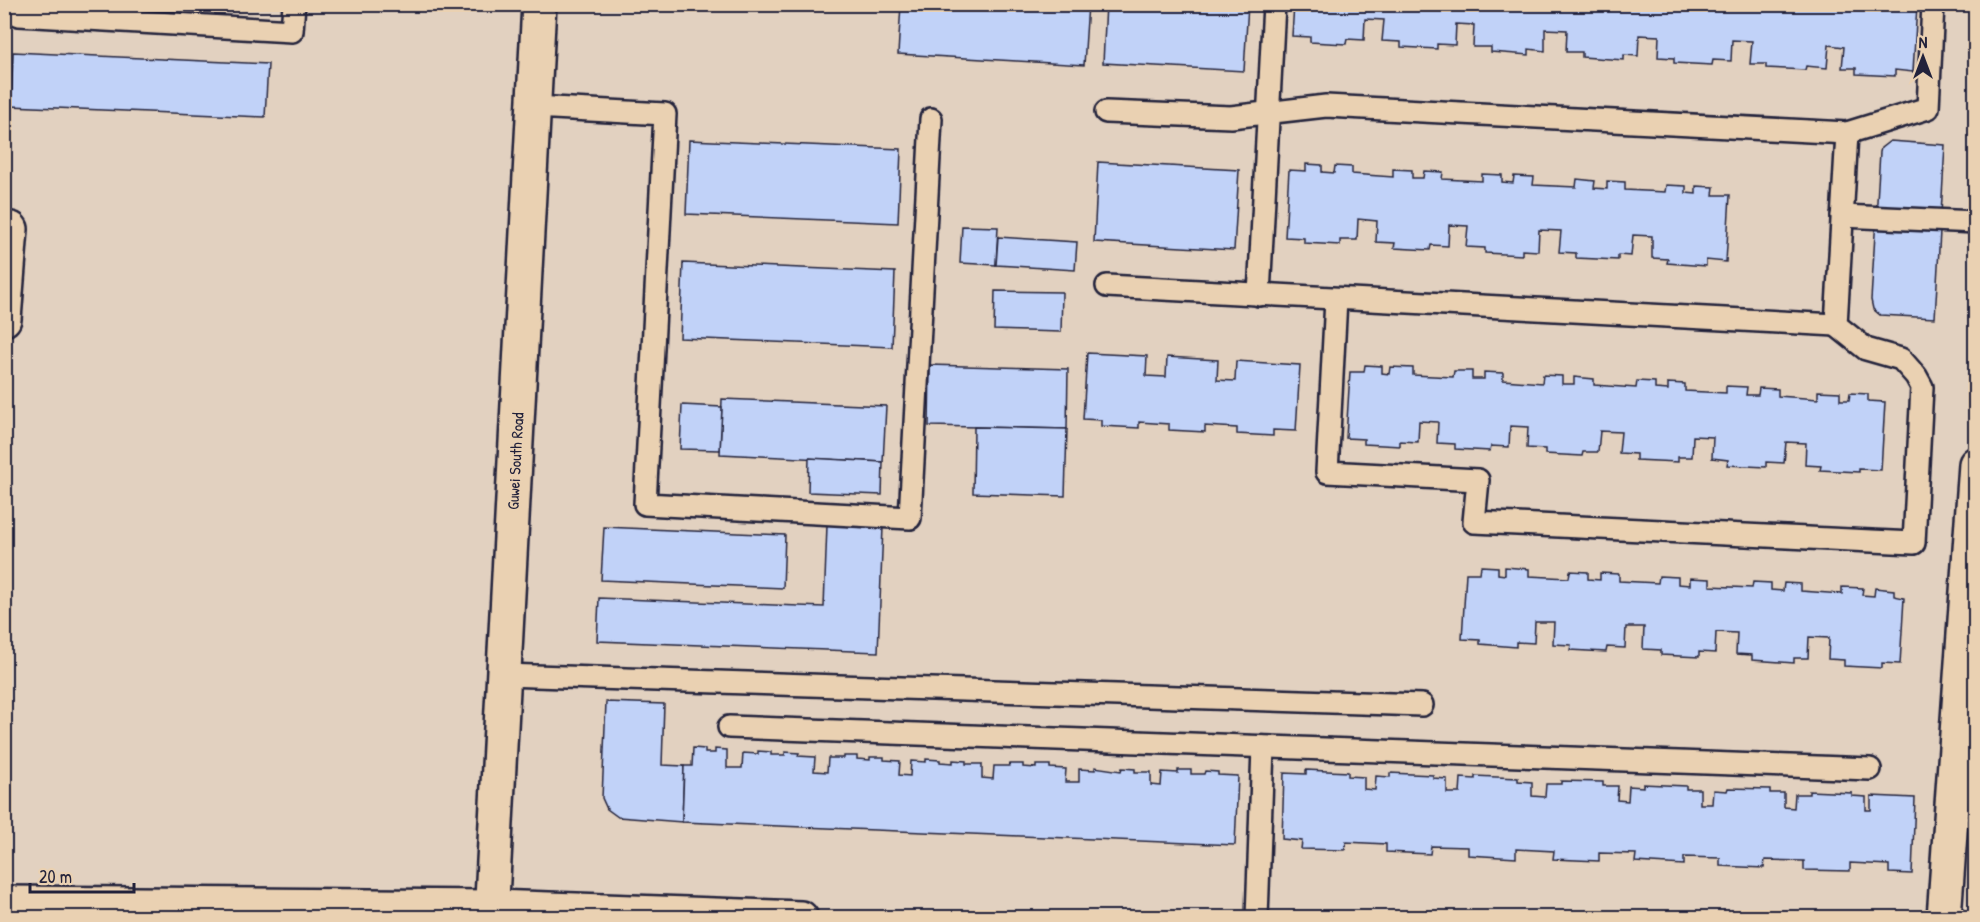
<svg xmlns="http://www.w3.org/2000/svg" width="1980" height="922" font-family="'Patrick Hand',sans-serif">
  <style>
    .building { fill: #c1d2f8; stroke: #22223b; stroke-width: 1.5 }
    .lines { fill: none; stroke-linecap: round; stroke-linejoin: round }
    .service-casing { stroke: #22223b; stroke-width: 26 }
    .minor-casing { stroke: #22223b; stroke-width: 38 }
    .tertiary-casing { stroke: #22223b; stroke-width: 38 }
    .service { stroke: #ead1b2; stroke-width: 21 }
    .minor { stroke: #ead1b2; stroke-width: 33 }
    .tertiary { stroke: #ead1b2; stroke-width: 33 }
    .labels { text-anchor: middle; stroke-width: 6; stroke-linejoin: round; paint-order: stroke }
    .street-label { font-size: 16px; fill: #22223b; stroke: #ead1b2 }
  </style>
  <rect width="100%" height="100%" fill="#e2d1c0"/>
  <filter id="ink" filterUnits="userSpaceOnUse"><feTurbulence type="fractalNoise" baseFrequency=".0167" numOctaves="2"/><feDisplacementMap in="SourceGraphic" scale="12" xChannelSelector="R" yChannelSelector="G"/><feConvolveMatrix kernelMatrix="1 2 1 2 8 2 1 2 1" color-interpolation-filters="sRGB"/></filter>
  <g filter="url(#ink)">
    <!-- building -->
    <g class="building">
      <path d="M 901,4 L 1088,4 L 1084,65 L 898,54 Z"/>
      <path d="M 1106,4 L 1248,4 L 1244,71 L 1103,63 Z"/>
      <path d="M 1294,4 L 1905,4 L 1917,5 L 1913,72 L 1895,70 L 1895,76 L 1856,74 L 1856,68 L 1842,68 L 1844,47 L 1829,45 L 1827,68 L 1806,66 L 1805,70 L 1766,68 L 1766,64 L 1750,64 L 1752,41 L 1732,40 L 1731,61 L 1713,60 L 1712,65 L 1674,63 L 1674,58 L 1658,57 L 1659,36 L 1639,35 L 1638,56 L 1624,55 L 1624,60 L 1582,57 L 1582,52 L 1566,52 L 1567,30 L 1545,29 L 1545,51 L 1529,49 L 1529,55 L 1491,52 L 1491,47 L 1473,47 L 1474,25 L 1456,24 L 1455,45 L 1437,44 L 1437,49 L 1401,47 L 1401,42 L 1382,41 L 1384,20 L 1365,19 L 1364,40 L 1347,39 L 1346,44 L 1310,42 L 1310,37 L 1292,36 Z"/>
      <path d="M 13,52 L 268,64 L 265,117 L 11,106 Z"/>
      <path d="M 689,140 L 901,149 L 898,223 L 686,214 Z"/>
      <path d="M 1890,141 L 1945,145 L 1935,318 L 1880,315 L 1873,309 L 1871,300 L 1880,152 L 1881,148 Z"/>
      <path d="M 1098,162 L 1239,170 L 1234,250 L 1094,242 Z"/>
      <path d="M 1306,164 L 1322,165 L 1322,172 L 1334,173 L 1335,166 L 1352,167 L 1352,174 L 1393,177 L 1393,169 L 1412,170 L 1412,178 L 1423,178 L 1424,171 L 1443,172 L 1442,179 L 1482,181 L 1482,174 L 1502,175 L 1502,182 L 1513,183 L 1514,176 L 1534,177 L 1533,185 L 1576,187 L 1577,179 L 1595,181 L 1594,188 L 1607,189 L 1607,181 L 1625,182 L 1625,190 L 1665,192 L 1666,185 L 1686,186 L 1686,193 L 1696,194 L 1696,186 L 1714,187 L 1713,195 L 1730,195 L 1726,262 L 1706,260 L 1706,266 L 1667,263 L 1668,259 L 1652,258 L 1652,236 L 1633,235 L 1631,256 L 1618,255 L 1618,260 L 1576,258 L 1576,253 L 1559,252 L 1561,231 L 1539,230 L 1538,251 L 1522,250 L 1522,255 L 1485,253 L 1485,248 L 1466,247 L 1468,226 L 1449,225 L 1448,246 L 1431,245 L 1430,250 L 1394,248 L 1395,243 L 1376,242 L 1377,221 L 1358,219 L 1357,240 L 1340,240 L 1340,245 L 1304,243 L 1304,238 L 1285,237 L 1289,170 L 1306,171 Z"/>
      <path d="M 962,226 L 998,227 L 996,265 L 960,263 Z"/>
      <path d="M 998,237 L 1077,242 L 1075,270 L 996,265 Z"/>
      <path d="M 683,263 L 895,272 L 892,347 L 680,338 Z"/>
      <path d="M 995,291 L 1062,292 L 1061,332 L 994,330 Z"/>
      <path d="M 1087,353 L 1147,356 L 1146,376 L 1166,377 L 1167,357 L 1218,360 L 1217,380 L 1235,381 L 1236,361 L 1300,365 L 1296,431 L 1273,430 L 1273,436 L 1237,434 L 1237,428 L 1205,426 L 1205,432 L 1169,430 L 1169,424 L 1139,422 L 1139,428 L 1101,426 L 1101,420 L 1083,419 Z"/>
      <path d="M 930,365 L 1068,369 L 1067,429 L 929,426 Z"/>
      <path d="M 1365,365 L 1382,366 L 1382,373 L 1389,374 L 1390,367 L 1413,368 L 1413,375 L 1453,377 L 1454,371 L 1472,371 L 1472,379 L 1484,379 L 1484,372 L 1503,373 L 1503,380 L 1542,383 L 1543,375 L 1562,376 L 1562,384 L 1574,384 L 1574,377 L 1594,379 L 1594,385 L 1636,388 L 1637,381 L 1655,382 L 1655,389 L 1668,390 L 1668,383 L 1685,384 L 1685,391 L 1726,393 L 1726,386 L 1747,387 L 1746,395 L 1758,395 L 1759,388 L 1778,389 L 1778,396 L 1818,399 L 1818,391 L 1840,392 L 1840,400 L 1849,400 L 1850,393 L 1868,394 L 1868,401 L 1885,402 L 1881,470 L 1859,469 L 1859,472 L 1820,470 L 1821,466 L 1805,465 L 1806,443 L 1786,442 L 1784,463 L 1766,462 L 1766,467 L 1727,465 L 1728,460 L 1712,458 L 1713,437 L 1693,436 L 1692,457 L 1678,457 L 1678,462 L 1636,460 L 1636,454 L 1619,453 L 1621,432 L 1600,431 L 1598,452 L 1583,452 L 1582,456 L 1545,454 L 1545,449 L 1527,448 L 1528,427 L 1510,426 L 1509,447 L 1491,446 L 1490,451 L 1455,449 L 1455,444 L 1437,443 L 1438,422 L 1419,421 L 1418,442 L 1400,441 L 1400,446 L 1364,444 L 1364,439 L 1346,438 L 1350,372 L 1364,372 Z"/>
      <path d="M 722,399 L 886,406 L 883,462 L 720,454 Z"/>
      <path d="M 682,405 L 722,407 L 720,450 L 680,449 Z"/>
      <path d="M 974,427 L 1067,429 L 1065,496 L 973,493 Z"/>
      <path d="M 809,458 L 883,462 L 882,495 L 808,492 Z"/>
      <path d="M 827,525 L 883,527 L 878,652 L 597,641 L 599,598 L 824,607 Z"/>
      <path d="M 604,527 L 785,535 L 783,588 L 601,580 Z"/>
      <path d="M 1481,566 L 1498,567 L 1498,574 L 1505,575 L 1505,567 L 1529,569 L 1529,576 L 1569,578 L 1570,571 L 1588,572 L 1588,579 L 1600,580 L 1600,573 L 1619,574 L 1619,581 L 1658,583 L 1659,576 L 1678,577 L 1678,584 L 1690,585 L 1690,578 L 1710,579 L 1710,586 L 1752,588 L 1753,582 L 1771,583 L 1771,590 L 1783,591 L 1784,583 L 1801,584 L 1801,591 L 1842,594 L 1842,587 L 1863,588 L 1862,595 L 1874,596 L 1875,588 L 1894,590 L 1894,596 L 1904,598 L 1900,664 L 1882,663 L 1882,668 L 1844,666 L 1844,660 L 1828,659 L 1829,638 L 1809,637 L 1808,658 L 1794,658 L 1794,663 L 1752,660 L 1752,655 L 1736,654 L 1737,633 L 1716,632 L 1715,653 L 1699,652 L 1699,657 L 1661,655 L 1661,650 L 1643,649 L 1644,627 L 1626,627 L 1625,648 L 1607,647 L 1606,652 L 1570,650 L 1571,645 L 1553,644 L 1554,622 L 1535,622 L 1534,643 L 1516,642 L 1516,647 L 1480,644 L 1480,640 L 1462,639 L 1466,573 L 1480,573 Z"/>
      <path d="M 606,702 L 664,704 L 662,765 L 684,766 L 682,822 L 618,817 L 607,809 L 602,798 Z"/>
      <path d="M 693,748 L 705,749 L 705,753 L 715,753 L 715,749 L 727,750 L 727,768 L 742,768 L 743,753 L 758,754 L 758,751 L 771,752 L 771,755 L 785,755 L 785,752 L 799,753 L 798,756 L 815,757 L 814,771 L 827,772 L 828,758 L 844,758 L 844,756 L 857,756 L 857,759 L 870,760 L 870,757 L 884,757 L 884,760 L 900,761 L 899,775 L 910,776 L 911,761 L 926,762 L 926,759 L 940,760 L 940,762 L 953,763 L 953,760 L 966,761 L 966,764 L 982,764 L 982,778 L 993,779 L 994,766 L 1009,766 L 1010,764 L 1023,764 L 1023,767 L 1036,768 L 1036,765 L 1050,765 L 1050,768 L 1066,769 L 1065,782 L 1079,782 L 1079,769 L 1095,770 L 1095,767 L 1121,771 L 1122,768 L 1135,769 L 1135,772 L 1151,772 L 1151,785 L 1161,786 L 1162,772 L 1178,773 L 1178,770 L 1191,770 L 1191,774 L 1204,774 L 1205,771 L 1218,772 L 1218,775 L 1238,776 L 1235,845 L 682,822 L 684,766 L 692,766 Z"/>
      <path d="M 1306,770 L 1348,772 L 1348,776 L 1364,777 L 1364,789 L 1375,790 L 1376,776 L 1390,777 L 1390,773 L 1433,775 L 1433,778 L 1447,779 L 1447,793 L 1460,793 L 1461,778 L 1475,779 L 1475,776 L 1518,778 L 1518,781 L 1532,782 L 1532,796 L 1545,797 L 1546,784 L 1561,784 L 1561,781 L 1603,782 L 1603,786 L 1618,786 L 1617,800 L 1628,801 L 1629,786 L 1643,787 L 1643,784 L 1686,786 L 1686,789 L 1700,789 L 1700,804 L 1712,804 L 1713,790 L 1727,791 L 1728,788 L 1770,789 L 1770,793 L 1784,793 L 1784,807 L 1794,808 L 1795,794 L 1809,794 L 1809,791 L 1852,793 L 1852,796 L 1866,797 L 1866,810 L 1871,810 L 1871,796 L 1915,798 L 1912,874 L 1889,873 L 1889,865 L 1850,863 L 1850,871 L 1804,870 L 1804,861 L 1765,860 L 1764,868 L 1720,866 L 1720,858 L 1684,857 L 1684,865 L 1635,862 L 1636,854 L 1599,853 L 1599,861 L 1553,859 L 1554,851 L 1516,849 L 1516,858 L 1468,855 L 1468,847 L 1431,846 L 1430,854 L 1386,852 L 1386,844 L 1346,842 L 1345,850 L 1301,849 L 1302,841 L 1282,839 L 1284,773 L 1306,774 Z"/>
    </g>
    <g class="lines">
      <defs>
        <g id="service">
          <path d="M 20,4 L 19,15 L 292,31 L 294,4"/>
          <path d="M 534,107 L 665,114 L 645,504 L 910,518 L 931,119"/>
          <path d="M 1106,112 L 1231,117 L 1326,106 L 1847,133 L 1928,108 L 1933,4"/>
          <path d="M 1842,216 L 1976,222"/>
          <path d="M 1107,286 L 1836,325 L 1847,133"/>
          <path d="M 1259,295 L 1274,4"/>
          <path d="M 1336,299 L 1327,472 L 1478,480 L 1474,522 L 1914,543 L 1922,387 L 1916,376 L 1901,359 L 1866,349 L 1836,325"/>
          <path d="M 504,675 L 1422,705"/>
          <path d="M 729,727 L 1870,769"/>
          <path d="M 1257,918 L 1263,747"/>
        </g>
        <g id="minor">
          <path d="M 4,319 L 11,229"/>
          <path d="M 1944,918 L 1976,464"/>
        </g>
        <g id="tertiary">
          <path d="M 4,903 L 492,907 L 801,918"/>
          <path d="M 491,918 L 539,4"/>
        </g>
      </defs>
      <!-- service casing -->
      <use href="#service" class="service-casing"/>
      <!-- minor casing -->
      <use href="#minor" class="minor-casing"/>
      <!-- tertiary casing -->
      <use href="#tertiary" class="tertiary-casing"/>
      <!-- service -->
      <use href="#service" class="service"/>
      <!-- minor -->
      <use href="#minor" class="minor"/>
      <!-- tertiary -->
      <use href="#tertiary" class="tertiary"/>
    </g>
  </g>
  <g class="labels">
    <!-- street labels -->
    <g class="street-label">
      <text transform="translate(515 461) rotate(-87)" y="6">Guwei South Road</text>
    </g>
  </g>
  <!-- margin -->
  <rect width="1980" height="922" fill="none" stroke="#ead1b2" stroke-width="24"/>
  <rect x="12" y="12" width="1956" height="898" fill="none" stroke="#22223b" stroke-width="2" filter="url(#ink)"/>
  <!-- north arrow -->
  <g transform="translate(1923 57)" stroke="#ead1b2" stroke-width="4.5" paint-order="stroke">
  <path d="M0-4.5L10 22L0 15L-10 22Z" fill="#22223b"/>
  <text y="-9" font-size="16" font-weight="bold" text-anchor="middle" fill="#22223b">N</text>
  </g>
  <!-- scale -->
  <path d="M30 883v9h104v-9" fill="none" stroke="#22223b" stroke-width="3"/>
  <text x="39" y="883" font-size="18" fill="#22223b" stroke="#ead1b2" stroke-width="4.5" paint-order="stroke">20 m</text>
</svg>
